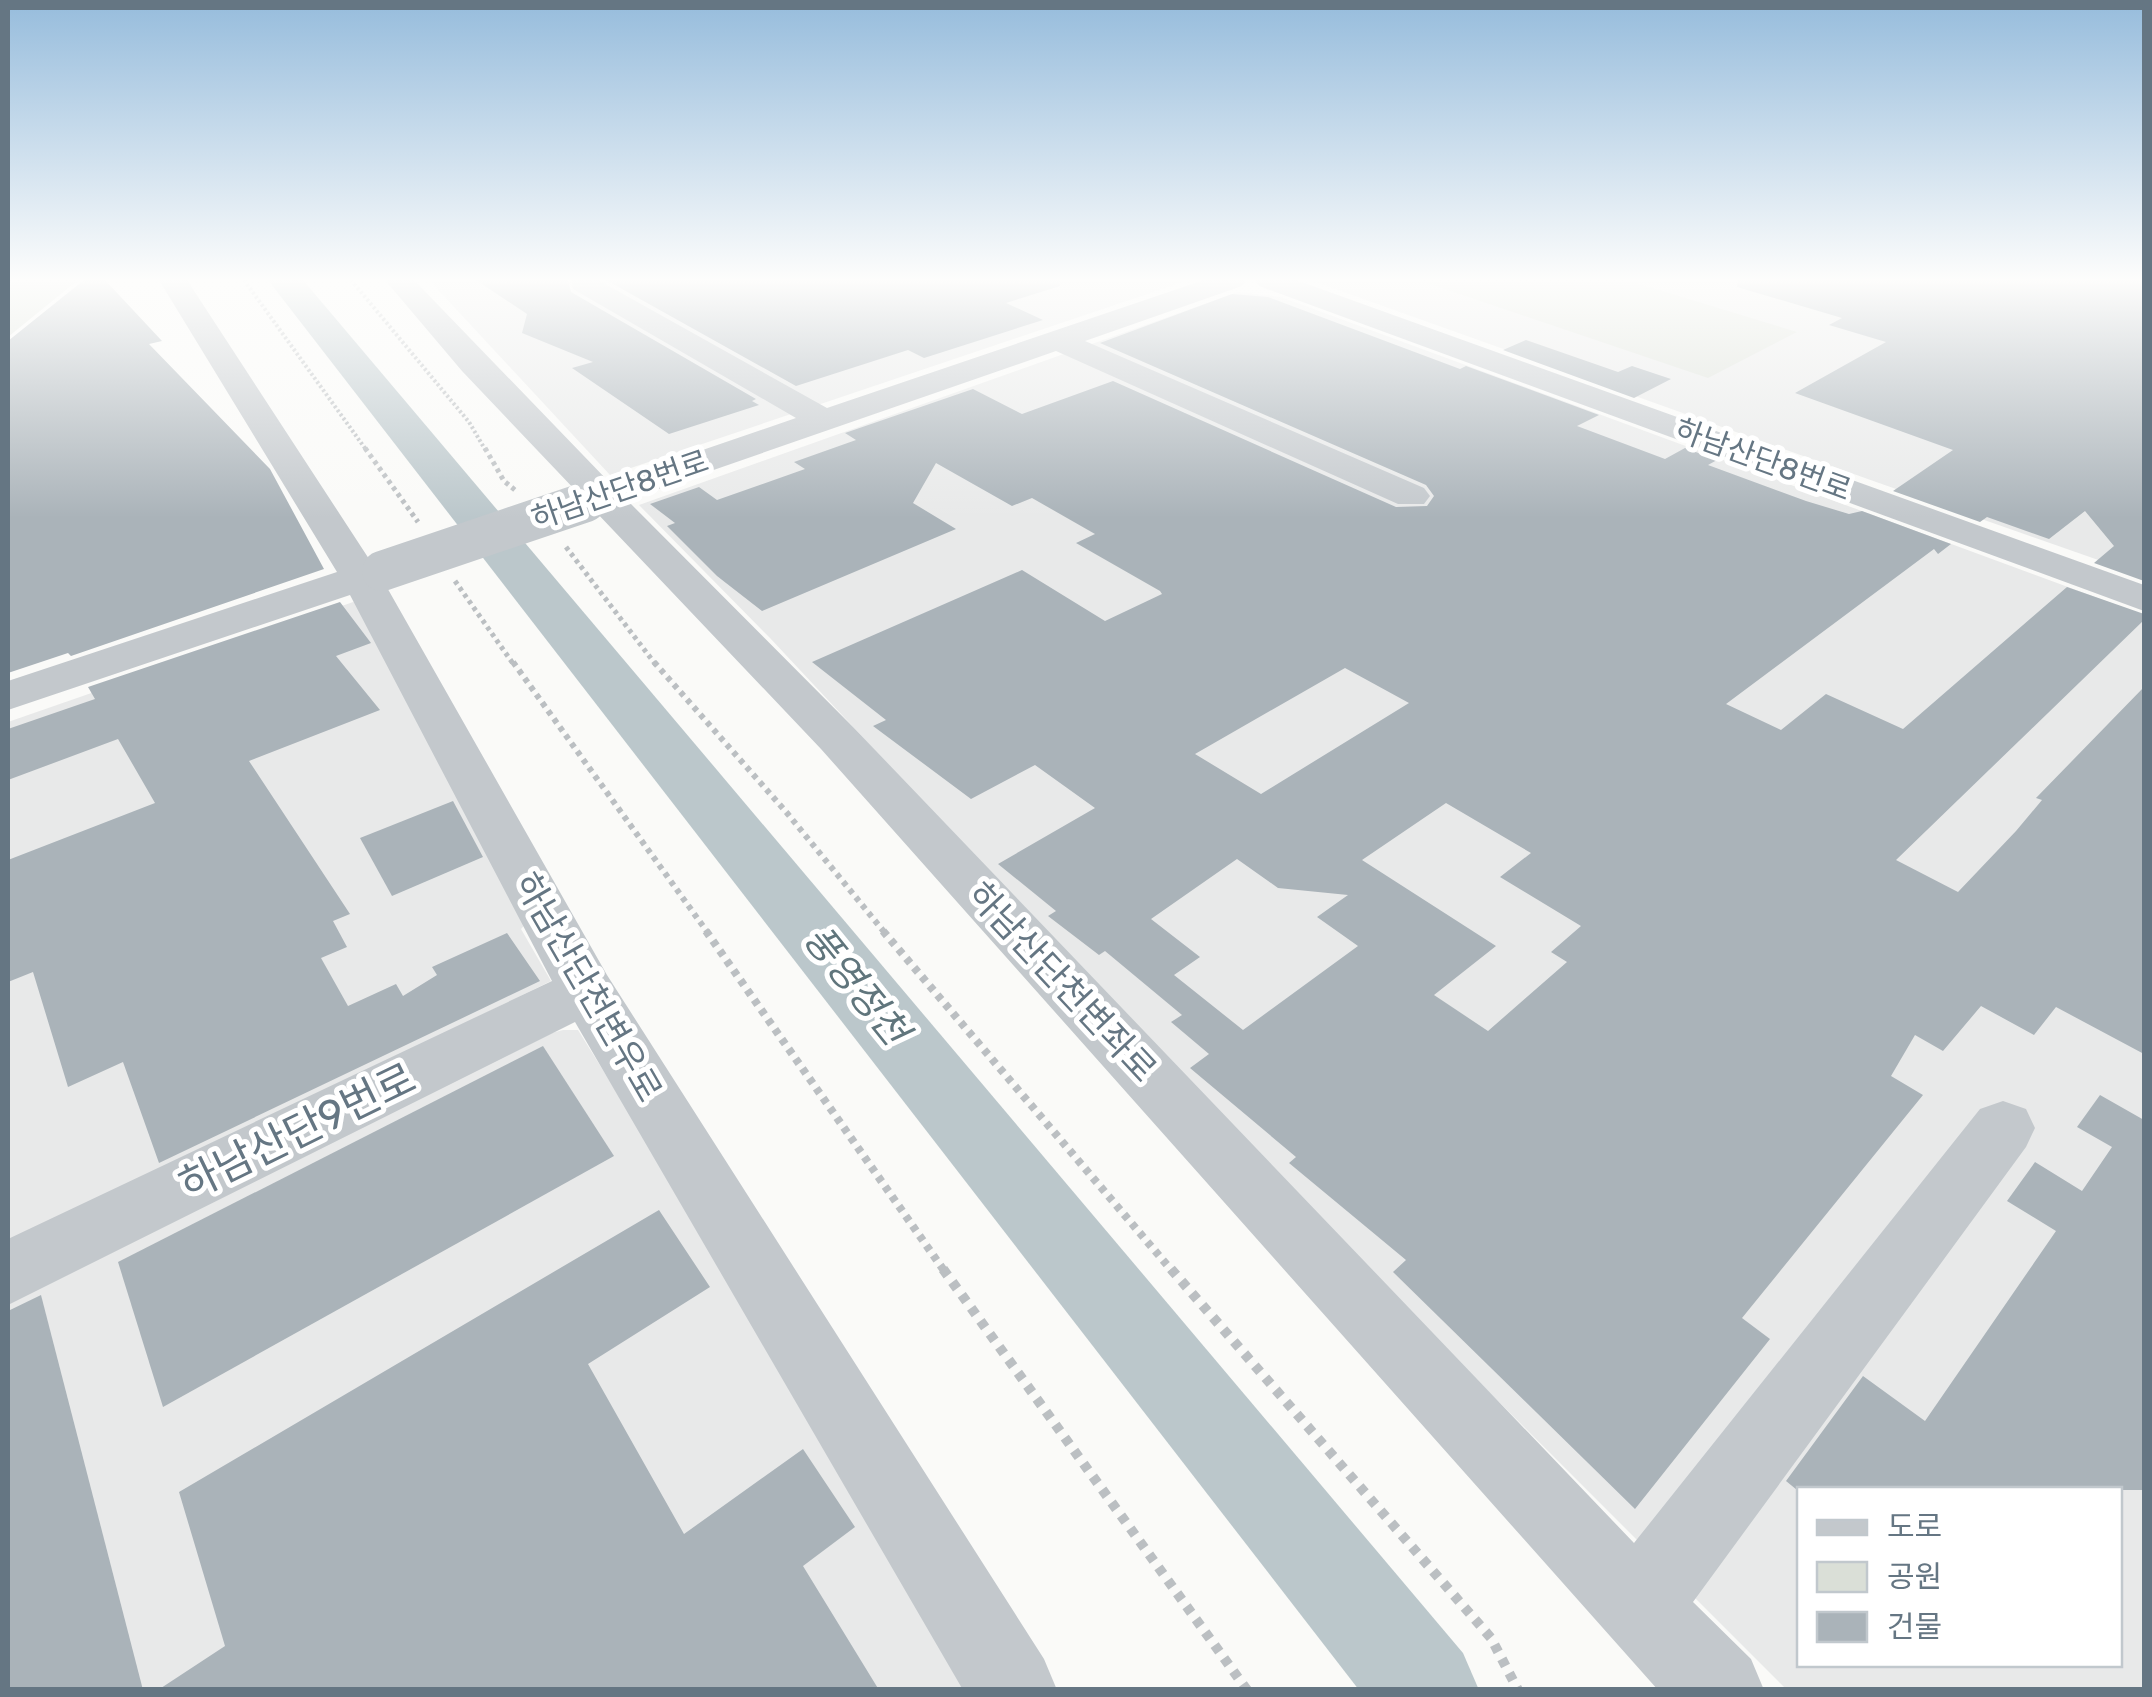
<svg xmlns="http://www.w3.org/2000/svg" width="2152" height="1697" font-family="Rubik,'Noto Sans KR',sans-serif">
  <style>
    .built { fill: #e8e9e9; fill-rule: evenodd }
    .green { fill: #dadfd7 }
    .lines { fill: none; stroke-linecap: round; stroke-linejoin: round }
    .river { fill: #bbc7cb; fill-rule: evenodd }
    .building { fill: #aab3b9; fill-rule: evenodd }
    .path-far4 { stroke: #bbbfc2; stroke-width: 4; stroke-dasharray: 2.5 2.5; stroke-linecap: butt }
    .path-far3 { stroke: #bbbfc2; stroke-width: 5; stroke-dasharray: 4 4; stroke-linecap: butt }
    .path-far2 { stroke: #bbbfc2; stroke-width: 6; stroke-dasharray: 5 5; stroke-linecap: butt }
    .path-far1 { stroke: #bbbfc2; stroke-width: 8; stroke-dasharray: 6 6; stroke-linecap: butt }
    .path { stroke: #bbbfc2; stroke-width: 10; stroke-dasharray: 8 8; stroke-linecap: butt }
    .minor { fill: #c3c8cc; fill-rule: evenodd }
    .minor-bridge { stroke: #c3c8cc; stroke-width: 40 }
    .labels { text-anchor: middle; stroke-width: 10; stroke-linejoin: round; paint-order: stroke }
    .far-street-label { font-size: 30px; fill: #657683; stroke: #fff }
    .street-label { font-size: 35px; fill: #657683; stroke: #fff }
    .water-label { font-size: 38px; font-style: italic; fill: #60757c; stroke: #fff }
    .near-street-label { font-size: 42px; fill: #657683; stroke: #fff }
  </style>
  <rect width="100%" height="100%" fill="#fafaf8"/>
  <!-- built -->
  <g class="built">
    <path d="M 429,280 L 1189,280 L 610,475 Z"/>
    <path d="M 1310,280 L 2144,280 L 2144,576 L 1879,483 Z"/>
    <path d="M 1238,292 L 1281,297 L 2144,615 L 2144,1689 L 1786,1689 L 1276,1179 L 770,638 L 639,505 ZM 1800,1490 L 2120,1490 L 2120,1664 L 1800,1664 Z"/>
    <path d="M 356,601 L 532,917 L 521,929 L 551,981 L 8,1247 L 8,722 Z"/>
    <path d="M 563,1030 L 578,1030 L 744,1297 L 971,1690 L 8,1690 L 8,1297 L 537,1037 Z"/>
  </g>
  <!-- green -->
  <g class="green">
    <path d="M 8,280 L 78,280 L 8,337 Z"/>
    <path d="M 1418,280 L 1626,280 L 1797,332 L 1708,378 Z"/>
  </g>
  <g class="lines">
    <!-- river -->
    <path class="river" d="M 268,280 L 303,280 L 1463,1653 L 1479,1690 L 1359,1690 Z"/>
  </g>
  <!-- building -->
  <g class="building">
    <path d="M 84,280 L 105,280 L 162,341 L 149,344 L 270,469 L 324,569 L 71,656 L 68,653 L 8,673 L 8,341 Z"/>
    <path d="M 476,280 L 568,280 L 571,292 L 756,399 L 752,401 L 759,405 L 669,434 L 572,368 L 593,362 L 522,333 L 527,314 Z"/>
    <path d="M 606,280 L 1060,280 L 1060,286 L 1006,303 L 1043,320 L 924,358 L 908,350 L 796,386 Z"/>
    <path d="M 1738,280 L 2144,280 L 2144,581 L 2094,563 L 2114,546 L 2085,511 L 2049,539 L 1987,517 L 1980,522 L 1893,491 L 1953,450 L 1795,393 L 1886,342 L 1829,325 L 1842,318 L 1737,287 Z"/>
    <path d="M 1232,294 L 1268,297 L 1460,369 L 1466,366 L 1599,415 L 1577,426 L 1665,459 L 1685,448 L 1717,460 L 1708,465 L 1806,501 L 1849,514 L 1862,511 L 1951,544 L 1938,554 L 1934,549 L 1726,704 L 1781,730 L 1826,694 L 1903,729 L 2067,587 L 2144,614 L 2144,620 L 1896,860 L 1958,892 L 2016,831 L 2042,800 L 2036,798 L 2144,687 L 2144,1054 L 2056,1007 L 2034,1035 L 1981,1006 L 1943,1051 L 1915,1035 L 1891,1076 L 1923,1095 L 1742,1318 L 1770,1339 L 1635,1509 L 1393,1272 L 1406,1260 L 1289,1163 L 1296,1157 L 1190,1068 L 1209,1054 L 1171,1022 L 1182,1015 L 1105,951 L 1099,955 L 1048,916 L 1056,911 L 998,864 L 1095,808 L 1035,765 L 971,799 L 873,726 L 886,720 L 812,662 L 1022,570 L 1105,621 L 1162,594 L 1160,591 L 1076,543 L 1095,534 L 1032,498 L 1012,506 L 936,463 L 913,503 L 956,529 L 762,611 L 717,576 L 667,526 L 675,523 L 650,504 L 699,487 L 717,500 L 805,469 L 794,462 L 856,440 L 845,433 L 973,389 L 1022,414 L 1113,381 L 1396,507 L 1427,506 L 1434,496 L 1426,485 L 1100,343 ZM 1345,668 L 1409,703 L 1261,794 L 1195,754 ZM 1446,803 L 1531,853 L 1500,877 L 1581,926 L 1551,952 L 1567,962 L 1488,1031 L 1434,995 L 1496,946 L 1362,860 ZM 1237,859 L 1278,888 L 1348,895 L 1317,917 L 1358,946 L 1243,1030 L 1174,975 L 1200,957 L 1151,919 Z"/>
    <path d="M 1526,340 L 1618,372 L 1632,366 L 1671,379 L 1634,398 L 1503,350 Z"/>
    <path d="M 340,602 L 371,643 L 336,656 L 380,710 L 249,761 L 350,914 L 333,921 L 347,947 L 321,958 L 348,1006 L 396,984 L 403,996 L 437,975 L 432,967 L 507,933 L 540,981 L 159,1163 L 123,1062 L 68,1087 L 33,972 L 8,982 L 8,860 L 155,803 L 118,739 L 8,780 L 8,729 L 95,699 L 88,687 Z"/>
    <path d="M 453,801 L 483,857 L 392,896 L 360,838 Z"/>
    <path d="M 543,1046 L 614,1156 L 163,1407 L 118,1262 Z"/>
    <path d="M 2100,1095 L 2144,1120 L 2144,1490 L 1797,1490 L 1786,1481 L 1863,1376 L 1925,1421 L 2056,1231 L 2007,1201 L 2035,1162 L 2082,1191 L 2112,1147 L 2077,1127 Z"/>
    <path d="M 659,1210 L 710,1287 L 588,1364 L 684,1534 L 803,1449 L 855,1527 L 803,1566 L 879,1690 L 158,1690 L 225,1646 L 179,1492 Z"/>
    <path d="M 41,1295 L 143,1690 L 8,1690 L 8,1311 Z"/>
  </g>
  <g class="lines">
    <!-- path-far4 -->
    <g class="path-far4">
      <path d="M 244,280 L 367,451"/>
      <path d="M 351,280 L 469,422 L 486,451"/>
    </g>
    <!-- path-far3 -->
    <g class="path-far3">
      <path d="M 365,448 L 418,522"/>
      <path d="M 485,448 L 504,481 L 515,490"/>
      <path d="M 566,547 L 656,665"/>
      <path d="M 455,581 L 514,665"/>
    </g>
    <!-- path-far2 -->
    <g class="path-far2">
      <path d="M 513,662 L 708,933"/>
      <path d="M 654,662 L 787,813 L 885,933"/>
    </g>
    <!-- path-far1 -->
    <g class="path-far1">
      <path d="M 706,931 L 945,1272"/>
      <path d="M 883,931 L 1173,1272"/>
    </g>
    <!-- path -->
    <g class="path">
      <path d="M 943,1269 L 1247,1690"/>
      <path d="M 1171,1269 L 1491,1638 L 1518,1690"/>
    </g>
    <!-- minor -->
    <g class="minor">
      <path d="M 159,280 L 187,280 L 371,562 L 396,562 L 402,571 L 396,580 L 385,584 L 607,975 L 1044,1659 L 1057,1690 L 963,1690 L 575,1022 L 8,1305 L 8,1239 L 552,981 L 350,595 L 8,710 L 8,681 L 337,572 Z"/>
      <path d="M 385,280 L 414,280 L 609,482 L 796,418 L 573,289 L 571,280 L 598,280 L 827,408 L 1204,280 L 1246,280 L 1242,286 L 1085,341 L 1424,488 L 1430,496 L 1424,504 L 1398,504 L 1056,351 L 627,500 L 855,729 L 1634,1543 L 1980,1109 L 2003,1101 L 2026,1109 L 2035,1128 L 2026,1147 L 1693,1602 L 1751,1659 L 1764,1690 L 1658,1690 L 821,749 L 595,511 L 573,510 L 567,502 L 577,492 L 462,371 Z"/>
      <path d="M 1255,280 L 1296,280 L 2144,585 L 2144,611 L 1259,286 Z"/>
    </g>
    <!-- minor-bridge -->
    <path class="minor-bridge" d="M 382,571 L 586,502"/>
  </g>
  <!-- sky -->
  <linearGradient id="sky" x2="0" y2="1"><stop stop-color="#96bcdc"/><stop offset="0.54" stop-color="#fdfdfc"/><stop offset="1" stop-color="#fdfdfc" stop-opacity="0"/></linearGradient>
  <rect width="2152" height="518" fill="url(#sky)"/>
  <g class="labels">
    <!-- far-street labels -->
    <g class="far-street-label">
      <text transform="translate(1763 460) rotate(20)" y="10">하남산단8번로</text>
      <text transform="translate(620 490) rotate(-19)" y="10">하남산단8번로</text>
    </g>
    <!-- street labels -->
    <g class="street-label">
      <text transform="translate(1062 982) rotate(47)" y="12">하남산단천변좌로</text>
      <text transform="translate(588 987) rotate(60)" y="12">하남산단천변우로</text>
    </g>
    <!-- water labels -->
    <g class="water-label">
      <text transform="translate(856 985) rotate(51)" y="13">풍영정천</text>
    </g>
    <!-- near-street labels -->
    <g class="near-street-label">
      <text transform="translate(297 1131) rotate(-26)" y="15">하남산단9번로</text>
    </g>
  </g>
  <!-- border -->
  <rect width="2152" height="1697" fill="none" stroke="#657683" stroke-width="20"/>
  <!-- legend -->
  <rect x="1797" y="1487" width="325" height="180" fill="#ffffff" stroke="#c1c8cd" stroke-width="2.5"/>
  <rect x="1817" y="1520" width="50" height="15" fill="#c3c8cc" stroke="#c1c8cd" stroke-width="2.5"/>
  <text x="1887" y="1537" font-size="30" fill="#657683">도로</text>
  <rect x="1817" y="1562" width="50" height="30" fill="#dadfd7" stroke="#c1c8cd" stroke-width="2.5"/>
  <text x="1887" y="1587" font-size="30" fill="#657683">공원</text>
  <rect x="1817" y="1612" width="50" height="30" fill="#aab3b9" stroke="#c1c8cd" stroke-width="2.5"/>
  <text x="1887" y="1637" font-size="30" fill="#657683">건물</text>
</svg>
